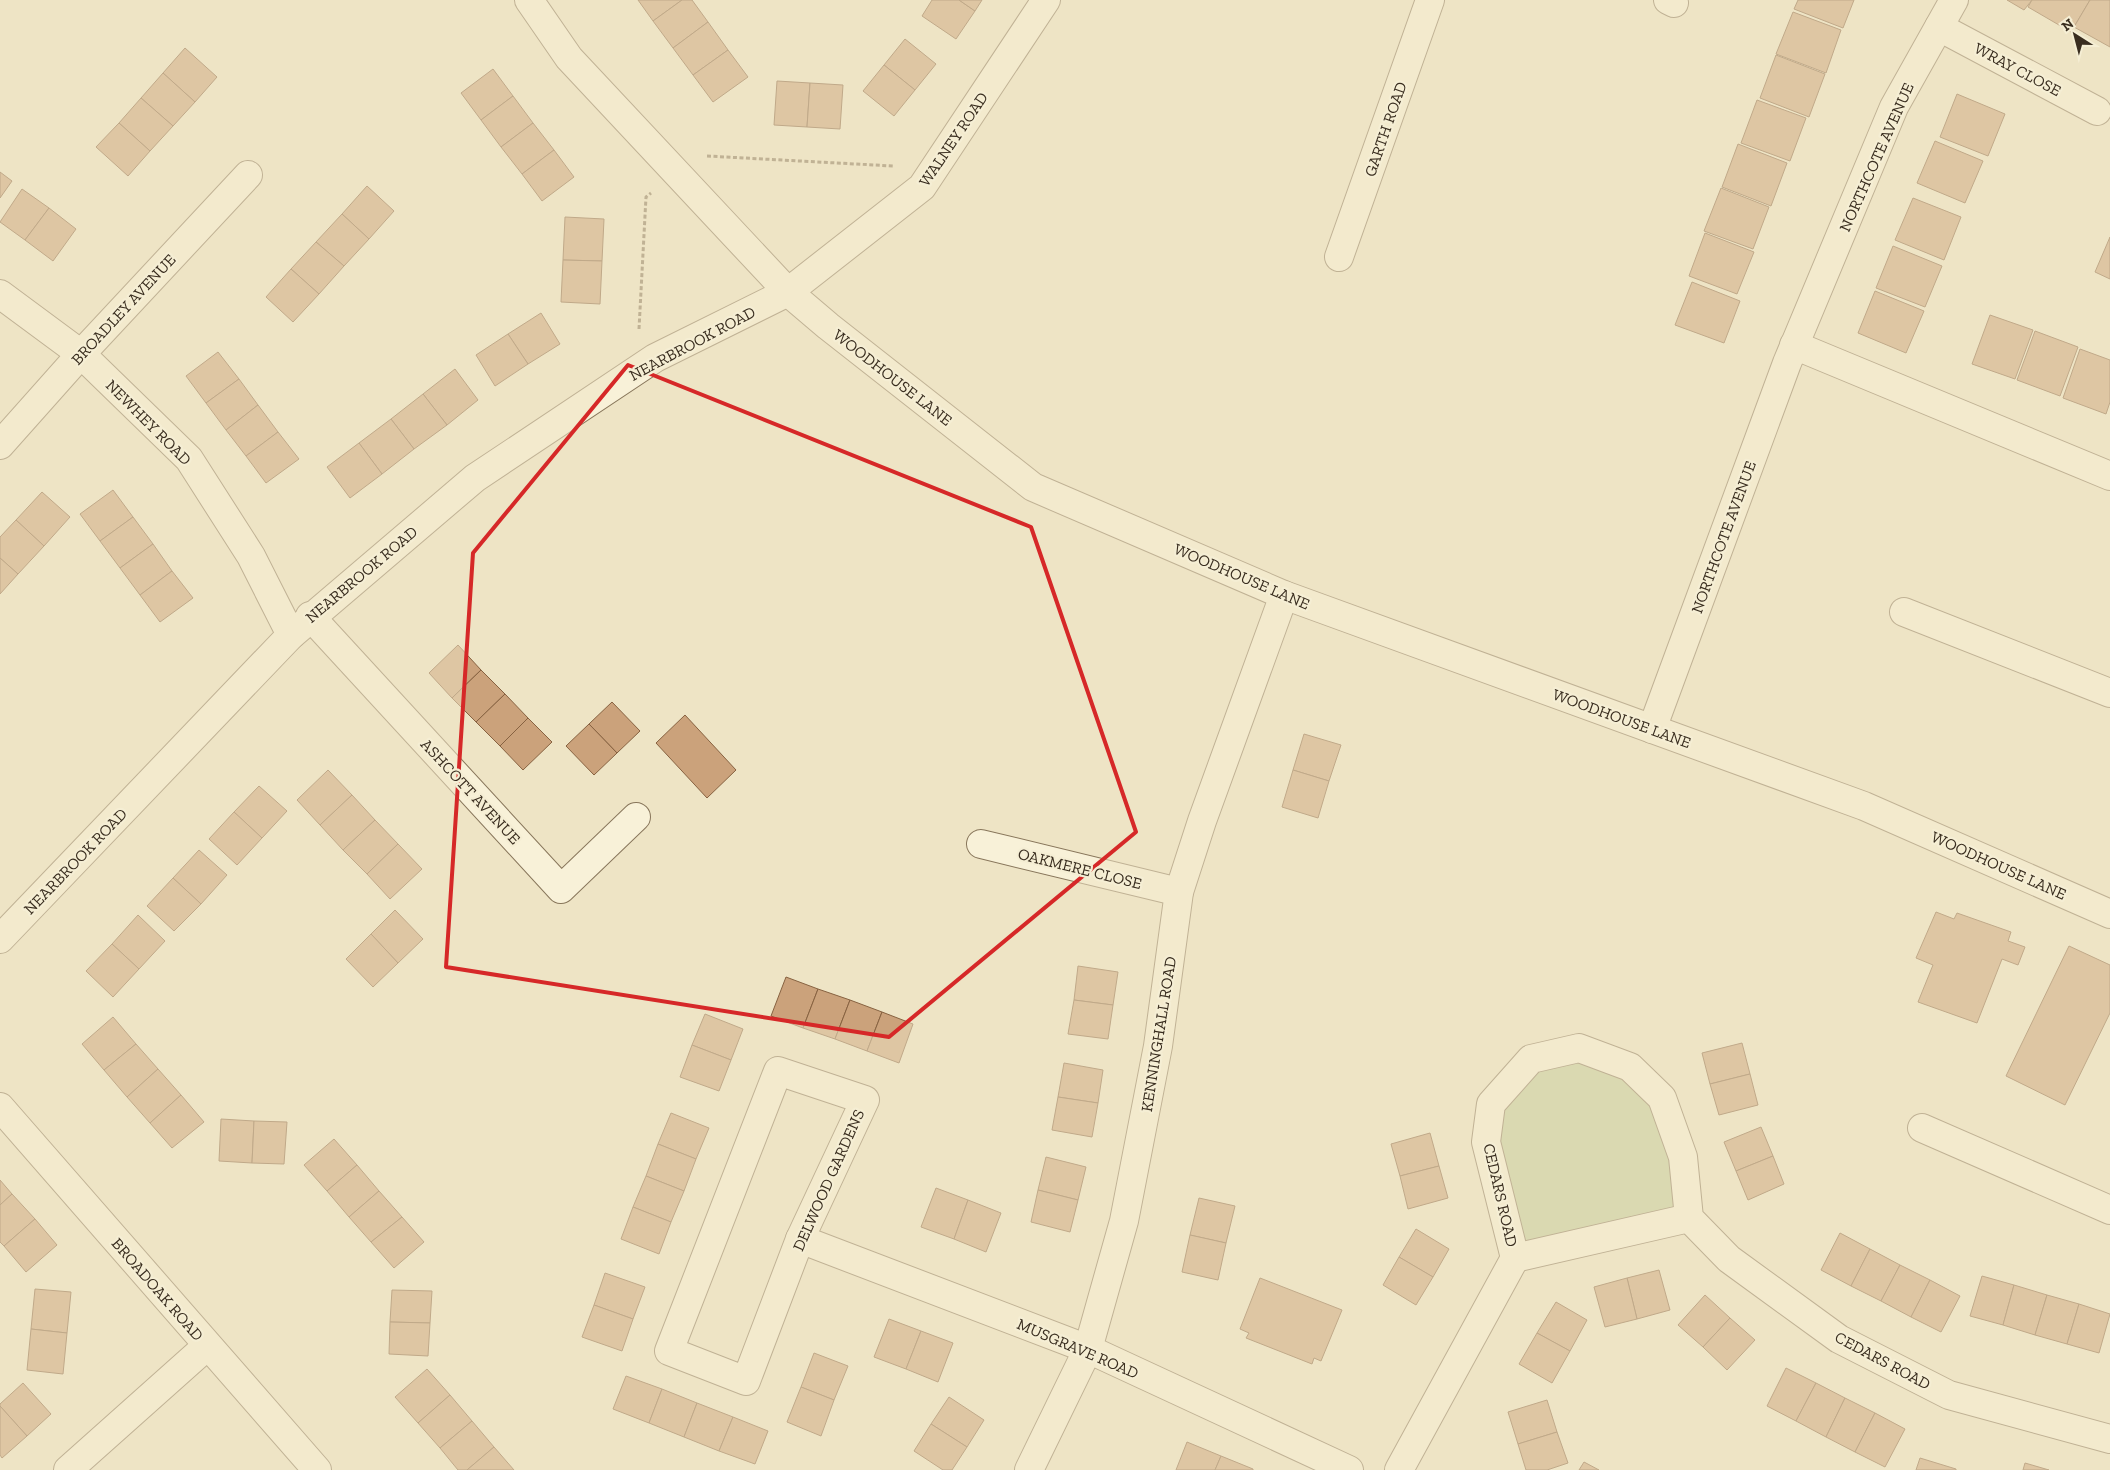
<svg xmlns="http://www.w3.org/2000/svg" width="2110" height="1470" font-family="'Zilla Slab',serif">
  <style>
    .green { fill: #c2cc99 }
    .building { fill: #cba27b; stroke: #876241 }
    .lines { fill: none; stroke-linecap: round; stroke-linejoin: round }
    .minor-casing { stroke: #88765b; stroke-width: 30 }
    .path { stroke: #88765b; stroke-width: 3; stroke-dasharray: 4 2.5; stroke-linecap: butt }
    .minor { stroke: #f8f1d8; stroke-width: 28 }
    .marked { fill: none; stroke: #d62828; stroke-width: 4; stroke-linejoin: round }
    .labels { text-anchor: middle; stroke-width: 4.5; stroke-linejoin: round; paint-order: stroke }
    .street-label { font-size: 16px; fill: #392d1f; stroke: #f5eed4 }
  </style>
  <rect width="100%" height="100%" fill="#eee4c5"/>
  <!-- green -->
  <path class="green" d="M 1579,1048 L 1662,1098 L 1689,1218 L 1515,1258 L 1491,1104 L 1531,1059 Z"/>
  <!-- building -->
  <g class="building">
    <path d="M 638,0 L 682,0 L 653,21 Z"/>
    <path d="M 682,0 L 692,0 L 708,22 L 673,48 L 653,21 Z"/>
    <path d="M 932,0 L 959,0 L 975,11 L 956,39 L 922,16 Z"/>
    <path d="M 959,0 L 982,0 L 975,11 Z"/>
    <path d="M 1798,0 L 1854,0 L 1843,28 L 1794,9 Z"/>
    <path d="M 2007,0 L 2032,0 L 2024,10 Z"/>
    <path d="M 2032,0 L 2090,0 L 2071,32 L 2028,7 Z"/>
    <path d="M 2090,0 L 2110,0 L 2110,47 L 2074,27 Z"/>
    <path d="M 1793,12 L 1841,30 L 1826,73 L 1776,54 Z"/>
    <path d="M 708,22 L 728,50 L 693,75 L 673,48 Z"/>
    <path d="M 905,39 L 936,64 L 915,90 L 884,65 Z"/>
    <path d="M 185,48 L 217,77 L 195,102 L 163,73 Z"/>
    <path d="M 728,50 L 748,77 L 713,102 L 693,75 Z"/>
    <path d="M 1776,55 L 1825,74 L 1809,117 L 1760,98 Z"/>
    <path d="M 884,65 L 915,90 L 894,116 L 863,91 Z"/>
    <path d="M 493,69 L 513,96 L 481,120 L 461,93 Z"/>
    <path d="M 163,73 L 195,102 L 173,126 L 141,98 Z"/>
    <path d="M 777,81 L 810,83 L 807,127 L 774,125 Z"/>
    <path d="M 810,83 L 843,85 L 840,129 L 807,127 Z"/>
    <path d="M 1957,94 L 2005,114 L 1988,156 L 1940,137 Z"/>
    <path d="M 513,96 L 533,123 L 501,147 L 481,120 Z"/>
    <path d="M 141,98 L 173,126 L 150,151 L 119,123 Z"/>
    <path d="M 1757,100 L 1806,118 L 1790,161 L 1741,143 Z"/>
    <path d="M 119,123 L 150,151 L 128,176 L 96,147 Z"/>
    <path d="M 533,123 L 554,150 L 522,174 L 501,147 Z"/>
    <path d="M 1935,141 L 1983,161 L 1965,203 L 1917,183 Z"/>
    <path d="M 1738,144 L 1787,163 L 1771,206 L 1722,187 Z"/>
    <path d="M 554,150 L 574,177 L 542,201 L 522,174 Z"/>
    <path d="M 0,172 L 12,181 L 0,198 Z"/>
    <path d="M 367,186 L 394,211 L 369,239 L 342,214 Z"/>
    <path d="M 1721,188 L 1769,207 L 1753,249 L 1704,231 Z"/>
    <path d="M 22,189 L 49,208 L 25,240 L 0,222 Z"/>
    <path d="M 1913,198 L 1961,217 L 1944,260 L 1895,240 Z"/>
    <path d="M 49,208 L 76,229 L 53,261 L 25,240 Z"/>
    <path d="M 342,214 L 369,239 L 344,266 L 316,242 Z"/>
    <path d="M 565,217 L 604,219 L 602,261 L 563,260 Z"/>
    <path d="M 1705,233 L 1754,252 L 1737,294 L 1689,276 Z"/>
    <path d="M 2110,237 L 2110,279 L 2095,272 Z"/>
    <path d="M 316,242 L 344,266 L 319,294 L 291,269 Z"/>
    <path d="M 1893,246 L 1942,266 L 1925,307 L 1876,288 Z"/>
    <path d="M 563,260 L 602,261 L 600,304 L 561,302 Z"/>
    <path d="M 291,269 L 319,294 L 293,322 L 266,297 Z"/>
    <path d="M 1692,282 L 1740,301 L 1724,343 L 1675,325 Z"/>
    <path d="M 1875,291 L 1924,311 L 1906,353 L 1858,333 Z"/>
    <path d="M 541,313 L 560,344 L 528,364 L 508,334 Z"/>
    <path d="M 1990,315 L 2033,330 L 2015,379 L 1972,364 Z"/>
    <path d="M 2035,331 L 2078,347 L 2060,396 L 2017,380 Z"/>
    <path d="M 508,334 L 528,364 L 495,386 L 476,355 Z"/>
    <path d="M 2080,349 L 2110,360 L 2110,402 L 2106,414 L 2063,398 Z"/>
    <path d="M 218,352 L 239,379 L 206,403 L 186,376 Z"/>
    <path d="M 455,369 L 478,400 L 447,425 L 423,394 Z"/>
    <path d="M 239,379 L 258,405 L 226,430 L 206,403 Z"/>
    <path d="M 423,394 L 447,425 L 414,449 L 391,419 Z"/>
    <path d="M 258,405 L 278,432 L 246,456 L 226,430 Z"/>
    <path d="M 391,419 L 414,449 L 382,474 L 359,443 Z"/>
    <path d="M 278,432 L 299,459 L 266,483 L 246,456 Z"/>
    <path d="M 359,443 L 382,474 L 350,498 L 327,467 Z"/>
    <path d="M 113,490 L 133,517 L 100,541 L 80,514 Z"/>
    <path d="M 42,492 L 70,517 L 44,546 L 16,520 Z"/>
    <path d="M 133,517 L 153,544 L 120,568 L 100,541 Z"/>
    <path d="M 16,520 L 44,546 L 18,574 L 0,558 L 0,537 Z"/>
    <path d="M 153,544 L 172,571 L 140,595 L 120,568 Z"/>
    <path d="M 0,558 L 18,574 L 0,594 Z"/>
    <path d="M 172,571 L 193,598 L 160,622 L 140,595 Z"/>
    <path d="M 458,645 L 481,670 L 452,698 L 429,673 Z"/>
    <path d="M 481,670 L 505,694 L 476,722 L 452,698 Z"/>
    <path d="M 505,694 L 528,718 L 500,746 L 476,722 Z"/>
    <path d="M 612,702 L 640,731 L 617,753 L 589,724 Z"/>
    <path d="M 685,715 L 736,770 L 707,798 L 656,743 Z"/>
    <path d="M 528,718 L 552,742 L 523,770 L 500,746 Z"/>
    <path d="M 589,724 L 617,753 L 594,775 L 566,746 Z"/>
    <path d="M 1304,734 L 1341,745 L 1329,781 L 1293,770 Z"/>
    <path d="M 328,770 L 352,795 L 320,825 L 297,800 Z"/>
    <path d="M 1293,770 L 1329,781 L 1318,818 L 1282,807 Z"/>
    <path d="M 259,786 L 287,811 L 262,838 L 234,812 Z"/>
    <path d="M 352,795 L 375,820 L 343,850 L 320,825 Z"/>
    <path d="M 234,812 L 262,838 L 237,865 L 209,839 Z"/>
    <path d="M 375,820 L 398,844 L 367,874 L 343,850 Z"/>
    <path d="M 398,844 L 422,869 L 390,899 L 367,874 Z"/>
    <path d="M 199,850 L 227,875 L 201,904 L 173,878 Z"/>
    <path d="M 173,878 L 201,904 L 174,931 L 147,906 Z"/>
    <path d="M 395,910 L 423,939 L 398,963 L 371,934 Z"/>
    <path d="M 1936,912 L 1954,919 L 1957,913 L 2011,932 L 2008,941 L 2025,947 L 2018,965 L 2002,959 L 1977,1023 L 1918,1002 L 1933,965 L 1916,958 Z"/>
    <path d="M 138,915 L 165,941 L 139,969 L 112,944 Z"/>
    <path d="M 371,934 L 398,963 L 373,987 L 346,959 Z"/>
    <path d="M 112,944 L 139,969 L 113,997 L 86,971 Z"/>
    <path d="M 2069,946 L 2110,965 L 2110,1013 L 2065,1105 L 2006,1076 Z"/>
    <path d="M 1078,966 L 1118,972 L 1113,1005 L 1074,1000 Z"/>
    <path d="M 786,977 L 818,989 L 803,1028 L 771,1016 Z"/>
    <path d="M 818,989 L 850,1000 L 835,1039 L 803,1028 Z"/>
    <path d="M 850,1000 L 882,1012 L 867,1051 L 835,1039 Z"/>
    <path d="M 1074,1000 L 1113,1005 L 1108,1039 L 1068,1034 Z"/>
    <path d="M 882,1012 L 913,1024 L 899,1063 L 867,1051 Z"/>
    <path d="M 705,1014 L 743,1029 L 731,1060 L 692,1045 Z"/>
    <path d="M 113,1017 L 136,1044 L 104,1070 L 82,1044 Z"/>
    <path d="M 1742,1043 L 1750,1074 L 1710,1084 L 1702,1053 Z"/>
    <path d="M 136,1044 L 158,1069 L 127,1097 L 104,1070 Z"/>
    <path d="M 692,1045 L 731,1060 L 719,1091 L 680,1077 Z"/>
    <path d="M 1064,1063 L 1103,1070 L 1098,1103 L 1058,1097 Z"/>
    <path d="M 158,1069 L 181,1095 L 150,1123 L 127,1097 Z"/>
    <path d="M 1750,1074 L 1758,1105 L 1719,1115 L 1710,1084 Z"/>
    <path d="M 181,1095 L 204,1122 L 172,1148 L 150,1123 Z"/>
    <path d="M 1058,1097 L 1098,1103 L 1092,1137 L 1052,1130 Z"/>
    <path d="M 671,1113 L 709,1128 L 696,1159 L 658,1144 Z"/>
    <path d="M 221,1119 L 254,1121 L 252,1163 L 219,1161 Z"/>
    <path d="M 254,1121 L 287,1122 L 284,1164 L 252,1163 Z"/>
    <path d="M 1761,1127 L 1773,1156 L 1736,1171 L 1724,1142 Z"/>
    <path d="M 1430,1133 L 1439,1166 L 1400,1176 L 1391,1144 Z"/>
    <path d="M 334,1139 L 357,1165 L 327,1191 L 304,1165 Z"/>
    <path d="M 658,1144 L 696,1159 L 684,1191 L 646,1176 Z"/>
    <path d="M 1773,1156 L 1784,1184 L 1748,1200 L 1736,1171 Z"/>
    <path d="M 1046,1157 L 1086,1167 L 1078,1200 L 1038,1190 Z"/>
    <path d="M 357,1165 L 379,1191 L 349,1217 L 327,1191 Z"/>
    <path d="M 1439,1166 L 1448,1198 L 1408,1209 L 1400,1176 Z"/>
    <path d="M 646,1176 L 684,1191 L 671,1222 L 633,1207 Z"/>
    <path d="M 0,1180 L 12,1194 L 0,1205 Z"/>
    <path d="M 936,1188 L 968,1200 L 954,1239 L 921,1227 Z"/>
    <path d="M 1038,1190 L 1078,1200 L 1070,1232 L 1031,1222 Z"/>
    <path d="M 379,1191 L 402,1217 L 371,1242 L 349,1217 Z"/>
    <path d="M 12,1194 L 35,1219 L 4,1246 L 0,1242 L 0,1205 Z"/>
    <path d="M 1199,1198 L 1235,1206 L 1226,1243 L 1190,1235 Z"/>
    <path d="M 968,1200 L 1001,1213 L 986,1252 L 954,1239 Z"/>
    <path d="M 633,1207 L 671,1222 L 659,1254 L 621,1239 Z"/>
    <path d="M 402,1217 L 424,1242 L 394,1268 L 371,1242 Z"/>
    <path d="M 35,1219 L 57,1245 L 26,1272 L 4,1246 Z"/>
    <path d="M 1416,1229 L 1449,1249 L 1433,1277 L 1399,1257 Z"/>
    <path d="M 1840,1233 L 1870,1249 L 1851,1286 L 1821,1270 Z"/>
    <path d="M 1190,1235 L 1226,1243 L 1218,1280 L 1182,1272 Z"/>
    <path d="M 1870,1249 L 1900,1265 L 1881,1301 L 1851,1286 Z"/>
    <path d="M 1399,1257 L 1433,1277 L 1416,1305 L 1383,1285 Z"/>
    <path d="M 1900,1265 L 1930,1280 L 1911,1317 L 1881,1301 Z"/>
    <path d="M 1659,1270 L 1670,1310 L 1637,1319 L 1627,1278 Z"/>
    <path d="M 605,1273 L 645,1287 L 633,1319 L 594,1305 Z"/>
    <path d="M 1982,1276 L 2014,1285 L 2003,1325 L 1970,1316 Z"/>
    <path d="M 1260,1278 L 1342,1310 L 1321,1361 L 1314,1358 L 1312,1364 L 1246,1338 L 1249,1333 L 1240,1329 Z"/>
    <path d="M 1627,1278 L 1637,1319 L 1605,1327 L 1594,1287 Z"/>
    <path d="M 1930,1280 L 1960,1296 L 1941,1332 L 1911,1317 Z"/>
    <path d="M 2014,1285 L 2047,1295 L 2035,1335 L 2003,1325 Z"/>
    <path d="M 35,1289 L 71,1292 L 67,1333 L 31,1329 Z"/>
    <path d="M 392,1290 L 432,1291 L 430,1323 L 390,1322 Z"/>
    <path d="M 1705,1295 L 1730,1318 L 1703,1347 L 1678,1325 Z"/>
    <path d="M 2047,1295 L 2079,1304 L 2067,1344 L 2035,1335 Z"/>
    <path d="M 1556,1302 L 1587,1320 L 1570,1351 L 1537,1333 Z"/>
    <path d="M 2079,1304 L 2110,1314 L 2099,1353 L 2067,1344 Z"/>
    <path d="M 594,1305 L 633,1319 L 622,1351 L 582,1337 Z"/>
    <path d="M 1730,1318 L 1755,1340 L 1727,1370 L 1703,1347 Z"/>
    <path d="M 889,1319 L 921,1331 L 906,1369 L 874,1357 Z"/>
    <path d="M 390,1322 L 430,1323 L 428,1356 L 389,1354 Z"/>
    <path d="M 31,1329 L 67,1333 L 63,1374 L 27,1370 Z"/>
    <path d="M 921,1331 L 953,1343 L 938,1382 L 906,1369 Z"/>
    <path d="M 1537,1333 L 1570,1351 L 1552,1383 L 1519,1364 Z"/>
    <path d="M 814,1353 L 848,1366 L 834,1400 L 801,1387 Z"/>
    <path d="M 1786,1368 L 1816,1383 L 1796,1421 L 1767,1406 Z"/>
    <path d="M 427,1369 L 450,1395 L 418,1423 L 395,1397 Z"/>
    <path d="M 626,1376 L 662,1389 L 649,1423 L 613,1409 Z"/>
    <path d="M 23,1383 L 51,1414 L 27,1436 L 0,1406 L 0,1404 Z"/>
    <path d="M 1816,1383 L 1845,1398 L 1826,1437 L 1796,1421 Z"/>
    <path d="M 801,1387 L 834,1400 L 821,1436 L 787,1422 Z"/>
    <path d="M 662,1389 L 697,1403 L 684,1437 L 649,1423 Z"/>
    <path d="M 450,1395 L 472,1421 L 440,1448 L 418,1423 Z"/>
    <path d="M 949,1397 L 984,1420 L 967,1447 L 931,1424 Z"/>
    <path d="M 1845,1398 L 1875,1413 L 1855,1452 L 1826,1437 Z"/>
    <path d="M 1547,1400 L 1557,1432 L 1518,1444 L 1508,1412 Z"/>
    <path d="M 697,1403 L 733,1417 L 719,1451 L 684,1437 Z"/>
    <path d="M 0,1406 L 27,1436 L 2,1458 L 0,1455 Z"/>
    <path d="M 1875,1413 L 1905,1429 L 1885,1467 L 1855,1452 Z"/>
    <path d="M 733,1417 L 768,1431 L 755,1464 L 719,1451 Z"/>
    <path d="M 472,1421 L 494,1447 L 467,1470 L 458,1470 L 440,1448 Z"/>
    <path d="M 931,1424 L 967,1447 L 952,1470 L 943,1470 L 914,1451 Z"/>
    <path d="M 1557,1432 L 1568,1463 L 1547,1470 L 1526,1470 L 1518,1444 Z"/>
    <path d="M 1187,1442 L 1221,1456 L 1215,1470 L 1176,1470 Z"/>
    <path d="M 494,1447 L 514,1470 L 467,1470 Z"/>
    <path d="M 1221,1456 L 1253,1469 L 1253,1470 L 1215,1470 Z"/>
    <path d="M 1920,1458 L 1956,1469 L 1956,1470 L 1916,1470 Z"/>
    <path d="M 1584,1462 L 1599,1470 L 1579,1470 Z"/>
    <path d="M 2025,1463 L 2049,1470 L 2023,1470 Z"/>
  </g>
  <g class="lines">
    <defs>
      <g id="minor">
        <path d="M 529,0 L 569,58 L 788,292 L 828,326 L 1033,487 L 1284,595 L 1864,806 L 2110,914"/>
        <path d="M 1668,0 L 1674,3"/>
        <path d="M 1939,27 L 2097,111"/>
        <path d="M 1339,257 L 1430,0"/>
        <path d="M 0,294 L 81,354 L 189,459 L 251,556 L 291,635"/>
        <path d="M 1794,345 L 2110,476"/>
        <path d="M 0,445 L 81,354 L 248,175"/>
        <path d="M 1904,612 L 2110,693"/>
        <path d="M 310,616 L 561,889 L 636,817"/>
        <path d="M 1652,729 L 1787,363 L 1894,107 L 1954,0"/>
        <path d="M 981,844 L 1179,892"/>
        <path d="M 0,939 L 291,635 L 475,478 L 655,358 L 788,292 L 922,187 L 1046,0"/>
        <path d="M 778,1071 L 865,1100 L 800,1239 L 746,1381 L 669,1351 Z"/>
        <path d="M 0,1107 L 317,1470"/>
        <path d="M 1922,1128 L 2110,1210"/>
        <path d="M 800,1239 L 1088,1349 L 1349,1470"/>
        <path d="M 1515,1258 L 1689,1218"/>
        <path d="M 68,1470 L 207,1346"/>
        <path d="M 1029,1470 L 1088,1349 L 1124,1221 L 1158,1046 L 1179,892 L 1202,821 L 1284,595"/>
        <path d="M 1399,1470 L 1515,1258 L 1486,1142 L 1491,1104 L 1531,1059 L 1579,1048 L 1630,1067 L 1662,1098 L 1683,1157 L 1689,1218 L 1729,1259 L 1839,1339 L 1949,1395 L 2110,1439"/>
      </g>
    </defs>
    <!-- minor casing -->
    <use href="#minor" class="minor-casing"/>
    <!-- path -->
    <g class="path">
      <path d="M 707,156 L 893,166"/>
      <path d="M 639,329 L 646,197 L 651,193"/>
    </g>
    <!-- minor -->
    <use href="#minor" class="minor"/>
  </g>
  <!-- marked area -->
  <path d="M0 0H2110V1470H0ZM 628,365 L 1031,527 L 1136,832 L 889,1037 L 446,967 L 473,553 Z" fill="#eee4c5" fill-opacity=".55" fill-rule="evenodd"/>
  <path class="marked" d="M 628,365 L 1031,527 L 1136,832 L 889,1037 L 446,967 L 473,553 Z"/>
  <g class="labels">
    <!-- street labels -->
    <g class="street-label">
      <text transform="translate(2018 69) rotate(28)" y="6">WRAY CLOSE</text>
      <text transform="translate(1385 129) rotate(-71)" y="6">GARTH ROAD</text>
      <text transform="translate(953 139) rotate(-56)" y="6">WALNEY ROAD</text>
      <text transform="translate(1876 157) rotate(-66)" y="6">NORTHCOTE AVENUE</text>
      <text transform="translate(123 309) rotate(-47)" y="6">BROADLEY AVENUE</text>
      <text transform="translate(692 343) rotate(-28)" y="6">NEARBROOK ROAD</text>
      <text transform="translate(893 377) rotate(38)" y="6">WOODHOUSE LANE</text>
      <text transform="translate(149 422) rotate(45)" y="6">NEWHEY ROAD</text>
      <text transform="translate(1723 537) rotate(-70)" y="6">NORTHCOTE AVENUE</text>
      <text transform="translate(361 574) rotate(-40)" y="6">NEARBROOK ROAD</text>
      <text transform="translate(1242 576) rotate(23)" y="6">WOODHOUSE LANE</text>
      <text transform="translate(1622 718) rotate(20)" y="6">WOODHOUSE LANE</text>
      <text transform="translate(471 791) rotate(47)" y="6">ASHCOTT AVENUE</text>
      <text transform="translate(75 861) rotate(-46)" y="6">NEARBROOK ROAD</text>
      <text transform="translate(1999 865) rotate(24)" y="6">WOODHOUSE LANE</text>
      <text transform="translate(1080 868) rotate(14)" y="6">OAKMERE CLOSE</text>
      <text transform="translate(1158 1034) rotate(-81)" y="6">KENNINGHALL ROAD</text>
      <text transform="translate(828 1180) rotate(-66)" y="6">DELWOOD GARDENS</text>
      <text transform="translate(1501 1195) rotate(77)" y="6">CEDARS ROAD</text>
      <text transform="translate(158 1289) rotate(49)" y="6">BROADOAK ROAD</text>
      <text transform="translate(1078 1348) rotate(23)" y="6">MUSGRAVE ROAD</text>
      <text transform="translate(1883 1360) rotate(28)" y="6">CEDARS ROAD</text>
    </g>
  </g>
  <!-- north arrow -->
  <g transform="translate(2075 35) rotate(324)" stroke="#f5eed4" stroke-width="4" paint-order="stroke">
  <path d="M0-4L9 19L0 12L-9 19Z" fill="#392d1f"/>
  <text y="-8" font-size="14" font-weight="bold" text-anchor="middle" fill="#392d1f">N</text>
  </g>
</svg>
